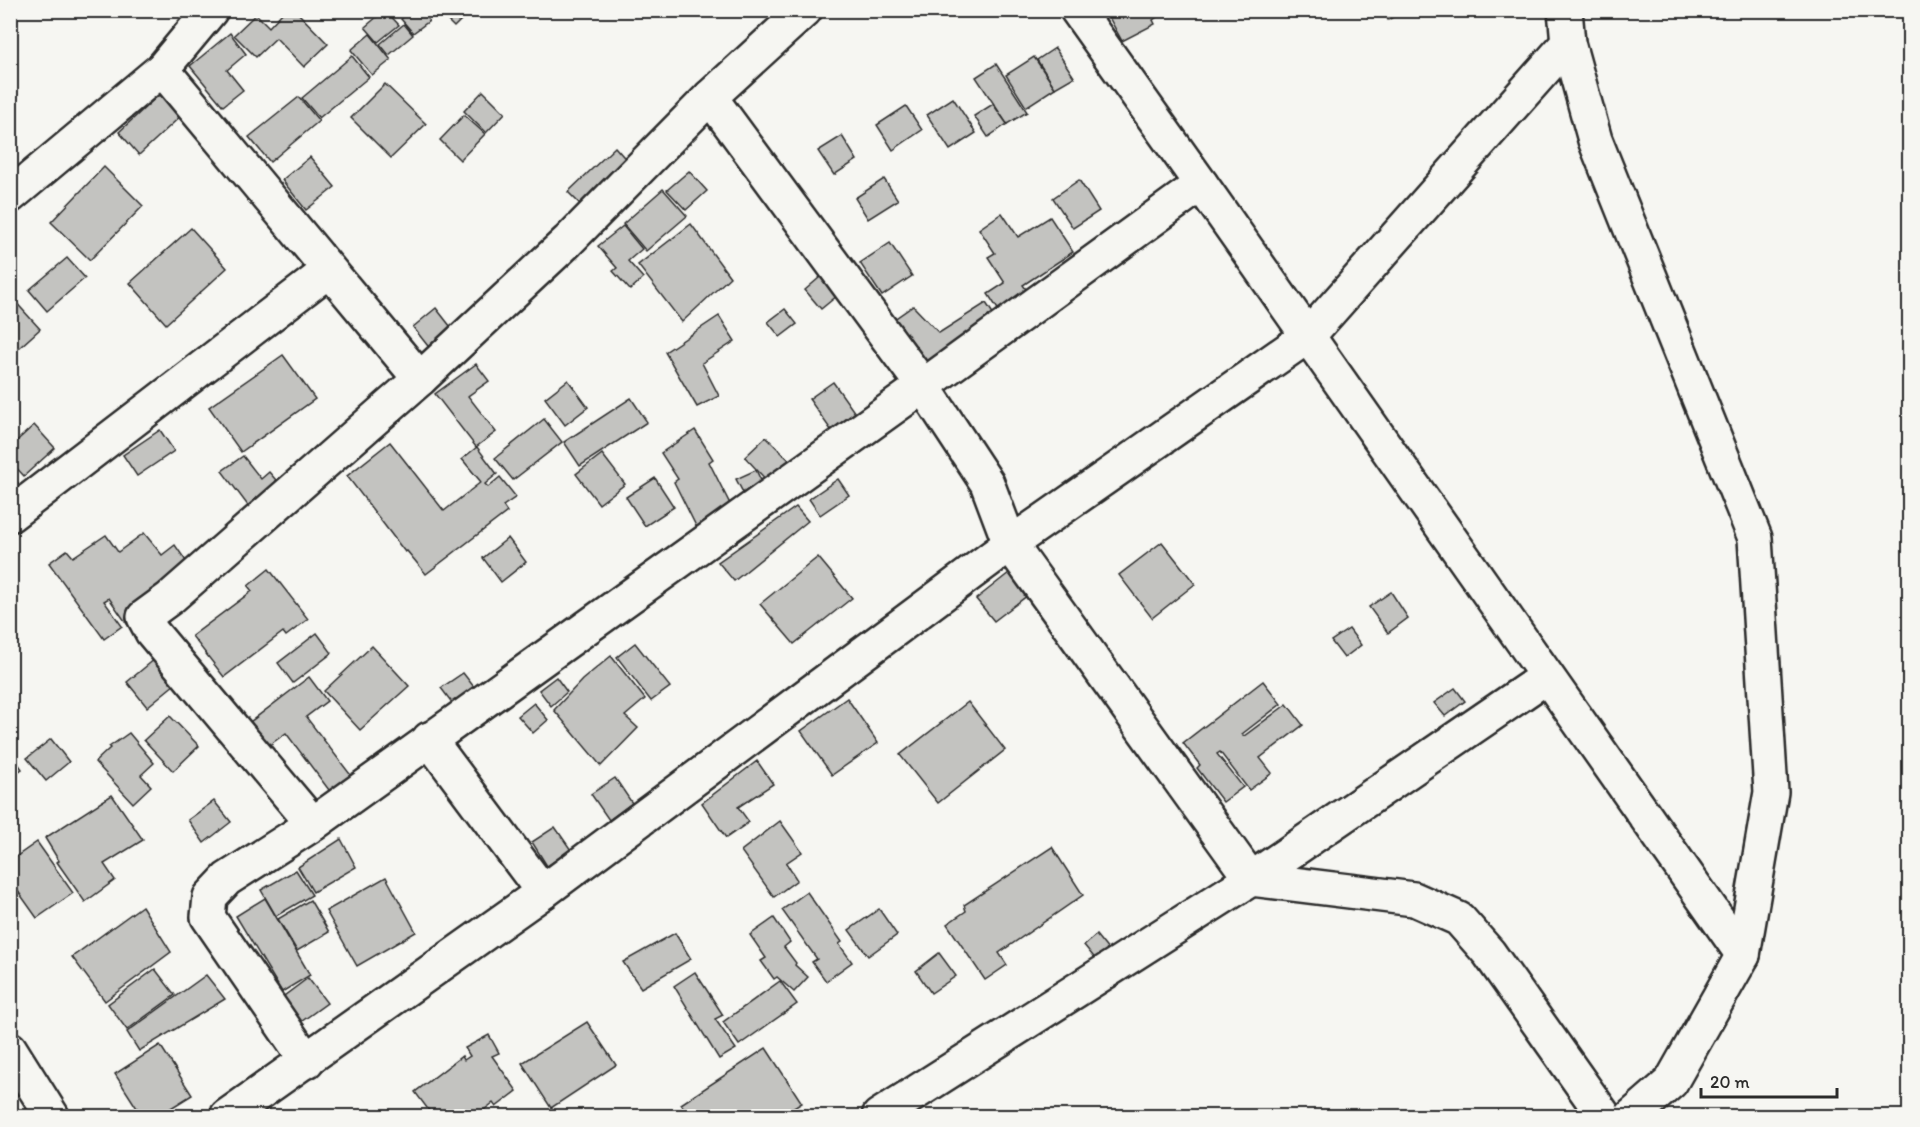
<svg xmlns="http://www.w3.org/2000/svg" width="1920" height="1127" font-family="Itim,sans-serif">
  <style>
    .building { fill: #c3c3c0; stroke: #2b2b2b; stroke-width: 1.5 }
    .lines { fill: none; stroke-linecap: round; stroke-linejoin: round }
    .minor-casing { stroke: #2b2b2b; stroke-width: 38 }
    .minor { stroke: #f6f6f2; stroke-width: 33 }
  </style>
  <rect width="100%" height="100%" fill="#f6f6f2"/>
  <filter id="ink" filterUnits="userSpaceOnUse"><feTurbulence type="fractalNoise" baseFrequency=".0167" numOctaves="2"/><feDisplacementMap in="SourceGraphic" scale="12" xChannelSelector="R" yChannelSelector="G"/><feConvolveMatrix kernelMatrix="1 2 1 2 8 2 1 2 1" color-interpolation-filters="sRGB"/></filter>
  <g filter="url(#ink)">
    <!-- building -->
    <g class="building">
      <path d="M 285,10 L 295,10 L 328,44 L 304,67 L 276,38 L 256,57 L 234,35 L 256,14 L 269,27 Z"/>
      <path d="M 385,10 L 399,25 L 378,42 L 365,27 Z"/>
      <path d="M 412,10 L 421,10 L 429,21 L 413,33 L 401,19 Z"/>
      <path d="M 437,10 L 471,10 L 454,27 Z"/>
      <path d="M 1105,10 L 1167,10 L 1153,20 L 1155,24 L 1122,41 Z"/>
      <path d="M 1383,10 L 1405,10 L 1388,20 Z"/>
      <path d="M 404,24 L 413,35 L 389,55 L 380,44 Z"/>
      <path d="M 230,33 L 246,54 L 227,70 L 243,90 L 223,106 L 190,66 Z"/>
      <path d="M 370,34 L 391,60 L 372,75 L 351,50 Z"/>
      <path d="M 1055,48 L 1074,77 L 1055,88 L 1037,60 Z"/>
      <path d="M 352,56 L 369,77 L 319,118 L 302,98 Z"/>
      <path d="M 1034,57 L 1055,88 L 1026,107 L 1006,75 Z"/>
      <path d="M 996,64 L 1027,112 L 1007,124 L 976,77 Z"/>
      <path d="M 385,84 L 426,124 L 391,158 L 351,118 Z"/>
      <path d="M 164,90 L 185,112 L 139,155 L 119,132 Z"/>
      <path d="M 483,91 L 505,113 L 486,133 L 464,111 Z"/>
      <path d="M 299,97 L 319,121 L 270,162 L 249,137 Z"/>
      <path d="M 953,98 L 976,133 L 950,150 L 927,115 Z"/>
      <path d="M 993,104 L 1007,124 L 988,137 L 974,116 Z"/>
      <path d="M 906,106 L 922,130 L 893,150 L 877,125 Z"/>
      <path d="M 464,115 L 485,134 L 460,160 L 440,140 Z"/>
      <path d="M 842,136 L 857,160 L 834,175 L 818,151 Z"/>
      <path d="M 615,147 L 630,164 L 584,208 L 568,192 Z"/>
      <path d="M 310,157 L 335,187 L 306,210 L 282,180 Z"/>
      <path d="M 104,167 L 143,206 L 90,260 L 51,222 Z"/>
      <path d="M 689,171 L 707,191 L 686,210 L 667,190 Z"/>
      <path d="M 884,179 L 898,200 L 868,219 L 855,198 Z"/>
      <path d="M 1079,180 L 1099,211 L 1073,228 L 1053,198 Z"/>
      <path d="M 663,189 L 687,216 L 646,251 L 623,224 Z"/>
      <path d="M 1002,213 L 1018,237 L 1050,217 L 1073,252 L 1023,285 L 1028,292 L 999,311 L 988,294 L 1005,283 L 988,257 L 995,253 L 979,229 Z"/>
      <path d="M 691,224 L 730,277 L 682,322 L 638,265 Z"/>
      <path d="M 623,226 L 642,249 L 628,261 L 643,278 L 630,290 L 613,271 L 617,268 L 598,246 Z"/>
      <path d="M 191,228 L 227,268 L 166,324 L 130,283 Z"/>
      <path d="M 890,243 L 912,276 L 882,296 L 860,263 Z"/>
      <path d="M 67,258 L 85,278 L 47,311 L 29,290 Z"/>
      <path d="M 826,272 L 843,291 L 821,309 L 805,290 Z"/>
      <path d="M 13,299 L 40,329 L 10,356 L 10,302 Z"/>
      <path d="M 986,303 L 998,321 L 934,370 L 893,320 L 913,306 L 939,333 Z"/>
      <path d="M 436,308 L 454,331 L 431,350 L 413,327 Z"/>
      <path d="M 785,309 L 797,324 L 780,337 L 768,322 Z"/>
      <path d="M 719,316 L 735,341 L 702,363 L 719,396 L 697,407 L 665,352 Z"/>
      <path d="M 283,355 L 315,399 L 241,452 L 209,407 Z"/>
      <path d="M 476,364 L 489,381 L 468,396 L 496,432 L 476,447 L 435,394 Z"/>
      <path d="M 568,380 L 588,407 L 565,425 L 545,398 Z"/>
      <path d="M 833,382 L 855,413 L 831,430 L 809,399 Z"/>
      <path d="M 631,398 L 647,422 L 580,466 L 564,442 Z"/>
      <path d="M 544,419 L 562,442 L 513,480 L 495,458 Z"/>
      <path d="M 34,425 L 55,448 L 24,476 L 10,461 L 10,447 Z"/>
      <path d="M 160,430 L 174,451 L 137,476 L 123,455 Z"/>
      <path d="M 695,430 L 713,459 L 709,462 L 735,514 L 699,532 L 674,482 L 678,479 L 661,453 Z"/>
      <path d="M 766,437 L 793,464 L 771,485 L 745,457 Z"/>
      <path d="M 390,442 L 444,511 L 481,482 L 462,459 L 477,447 L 497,474 L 485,484 L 488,487 L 500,477 L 516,497 L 503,506 L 507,512 L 426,574 L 407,551 L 405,552 L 347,476 Z"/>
      <path d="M 602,454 L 625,484 L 599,504 L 576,474 Z"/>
      <path d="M 243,456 L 261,479 L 269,472 L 282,487 L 252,511 L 222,471 Z"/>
      <path d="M 756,470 L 767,493 L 748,502 L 736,479 Z"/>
      <path d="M 10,475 L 29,494 L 10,511 Z"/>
      <path d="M 655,478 L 674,507 L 645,526 L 626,497 Z"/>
      <path d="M 838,479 L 849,495 L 820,515 L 809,499 Z"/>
      <path d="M 796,507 L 808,521 L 734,581 L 718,562 Z"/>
      <path d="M 144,533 L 162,555 L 175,545 L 195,574 L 127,624 L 109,598 L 104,601 L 122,626 L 104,639 L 49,563 L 67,550 L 73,557 L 106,535 L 118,552 Z"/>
      <path d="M 508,538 L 526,562 L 501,582 L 483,558 Z"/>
      <path d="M 1162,542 L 1195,584 L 1152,618 L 1119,575 Z"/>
      <path d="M 818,557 L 852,598 L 794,644 L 760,604 Z"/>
      <path d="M 269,569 L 308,619 L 286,636 L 283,632 L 224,677 L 192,636 L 252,591 L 248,586 Z"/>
      <path d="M 1014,569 L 1032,592 L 994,621 L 976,599 Z"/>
      <path d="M 1391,592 L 1408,618 L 1388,633 L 1369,607 Z"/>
      <path d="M 1349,629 L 1361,645 L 1344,658 L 1331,641 Z"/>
      <path d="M 317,633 L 332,653 L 293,683 L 278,663 Z"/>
      <path d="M 635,643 L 670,687 L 651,701 L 617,657 Z"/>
      <path d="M 372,646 L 409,686 L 360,730 L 324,691 Z"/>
      <path d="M 611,656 L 645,699 L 625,716 L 638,728 L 601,766 L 554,710 L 582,680 Z"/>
      <path d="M 155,659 L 175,684 L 147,707 L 127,682 Z"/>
      <path d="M 463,673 L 478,692 L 456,708 L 441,688 Z"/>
      <path d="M 309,677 L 327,701 L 306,717 L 353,778 L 332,794 L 286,733 L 264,749 L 246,725 Z"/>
      <path d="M 556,677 L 567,692 L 551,706 L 539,690 Z"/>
      <path d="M 1263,681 L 1281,704 L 1242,734 L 1244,736 L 1287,704 L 1303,725 L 1260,758 L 1272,773 L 1249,790 L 1220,752 L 1217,754 L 1243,787 L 1223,802 L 1197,768 L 1200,765 L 1183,743 Z"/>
      <path d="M 1455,688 L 1465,701 L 1445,716 L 1434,703 Z"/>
      <path d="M 847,698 L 878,743 L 832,775 L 801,731 Z"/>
      <path d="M 968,702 L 1005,750 L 938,803 L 900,755 Z"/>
      <path d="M 534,703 L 548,720 L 533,733 L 518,716 Z"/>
      <path d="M 170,716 L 199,746 L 173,771 L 144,740 Z"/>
      <path d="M 129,733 L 154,763 L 141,775 L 151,786 L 133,803 L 95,762 L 110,748 L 109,747 Z"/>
      <path d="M 51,739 L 69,762 L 46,781 L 27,758 Z"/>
      <path d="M 10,752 L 22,769 L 10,777 Z"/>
      <path d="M 757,761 L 773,784 L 738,807 L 749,822 L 726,838 L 702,803 Z"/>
      <path d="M 615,778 L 632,803 L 609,820 L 591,794 Z"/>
      <path d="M 112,795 L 143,840 L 104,864 L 115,880 L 85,902 L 57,862 L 59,861 L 45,838 Z"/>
      <path d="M 214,801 L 231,822 L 204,843 L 188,820 Z"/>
      <path d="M 780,821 L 802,852 L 786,863 L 797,880 L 774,897 L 741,851 Z"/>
      <path d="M 555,827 L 571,850 L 547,866 L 532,842 Z"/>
      <path d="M 341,839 L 356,867 L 313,892 L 298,867 Z"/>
      <path d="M 37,842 L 73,893 L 37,918 L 10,880 L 10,861 Z"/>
      <path d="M 1052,847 L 1083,895 L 999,953 L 1007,965 L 985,980 L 947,924 L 966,911 L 964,905 Z"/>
      <path d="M 296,870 L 312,895 L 276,916 L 261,890 Z"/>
      <path d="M 386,877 L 416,932 L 357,966 L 326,911 Z"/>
      <path d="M 807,892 L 842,942 L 839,944 L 852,962 L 826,981 L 812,962 L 817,959 L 782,910 Z"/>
      <path d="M 265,898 L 310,975 L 282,992 L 236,916 Z"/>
      <path d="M 310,900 L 329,932 L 297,951 L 278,919 Z"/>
      <path d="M 142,906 L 171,952 L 105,1001 L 72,957 Z"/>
      <path d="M 879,909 L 897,935 L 868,956 L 849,930 Z"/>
      <path d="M 774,918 L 790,942 L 784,947 L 796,963 L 795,965 L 808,977 L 794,992 L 777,977 L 774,979 L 761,961 L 766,958 L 750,935 Z"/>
      <path d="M 675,933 L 691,959 L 641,988 L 623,962 Z"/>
      <path d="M 1096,935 L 1109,951 L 1097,961 L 1084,945 Z"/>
      <path d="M 939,953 L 956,976 L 931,993 L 916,971 Z"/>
      <path d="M 155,969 L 175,995 L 127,1030 L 108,1004 Z"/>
      <path d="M 695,972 L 723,1015 L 715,1019 L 736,1049 L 719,1059 L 674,986 Z"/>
      <path d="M 206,975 L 225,999 L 139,1051 L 127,1032 Z"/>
      <path d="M 308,978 L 327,1003 L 298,1024 L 280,999 Z"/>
      <path d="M 780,981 L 797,1004 L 739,1045 L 723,1022 Z"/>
      <path d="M 587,1022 L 616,1065 L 551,1108 L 522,1063 Z"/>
      <path d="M 489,1035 L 499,1053 L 492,1056 L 517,1091 L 496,1107 L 493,1103 L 476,1116 L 433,1116 L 415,1092 L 462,1056 L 464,1060 L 470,1056 L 465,1048 Z"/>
      <path d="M 160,1045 L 192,1095 L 158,1116 L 142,1116 L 115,1074 Z"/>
      <path d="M 766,1048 L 802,1103 L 781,1116 L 689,1116 L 681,1104 Z"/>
    </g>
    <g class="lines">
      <defs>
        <g id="minor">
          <path d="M 1077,10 L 1201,184 L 923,386 L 987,483 L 1010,544 L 1251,879 L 1414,899 L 1459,919 L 1489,953 L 1604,1116"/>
          <path d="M 1565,10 L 1568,43 L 1595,140 L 1755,538 L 1771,792 L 1743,955 L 1671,1082 L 1632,1116"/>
          <path d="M 162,69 L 420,379"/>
          <path d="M 1201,184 L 1743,955"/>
          <path d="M 10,196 L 162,69 L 211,10"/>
          <path d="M 10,515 L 328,271"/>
          <path d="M 429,739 L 543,892"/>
          <path d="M 313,824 L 152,632 L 144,617 L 170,598 L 420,379 L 568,241 L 710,97 L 805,10"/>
          <path d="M 10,1049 L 52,1116"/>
          <path d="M 307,1061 L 208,917 L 210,897 L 227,879 L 313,824 L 923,386 L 710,97"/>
          <path d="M 227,1116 L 543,892 L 1010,544 L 1308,336 L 1568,43"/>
          <path d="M 879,1116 L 1251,879 L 1546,677"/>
        </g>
      </defs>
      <!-- minor casing -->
      <use href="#minor" class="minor-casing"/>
      <!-- minor -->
      <use href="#minor" class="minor"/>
    </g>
  </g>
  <!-- margin -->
  <rect width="1920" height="1127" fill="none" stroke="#f6f6f2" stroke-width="36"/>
  <rect x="18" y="18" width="1884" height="1091" fill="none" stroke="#2b2b2b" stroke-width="2" filter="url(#ink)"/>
  <!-- scale -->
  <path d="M1701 1088v9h136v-9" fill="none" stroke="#2b2b2b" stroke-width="3"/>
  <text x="1710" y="1088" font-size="18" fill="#2b2b2b" stroke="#f6f6f2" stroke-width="4.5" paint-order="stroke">20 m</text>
</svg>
